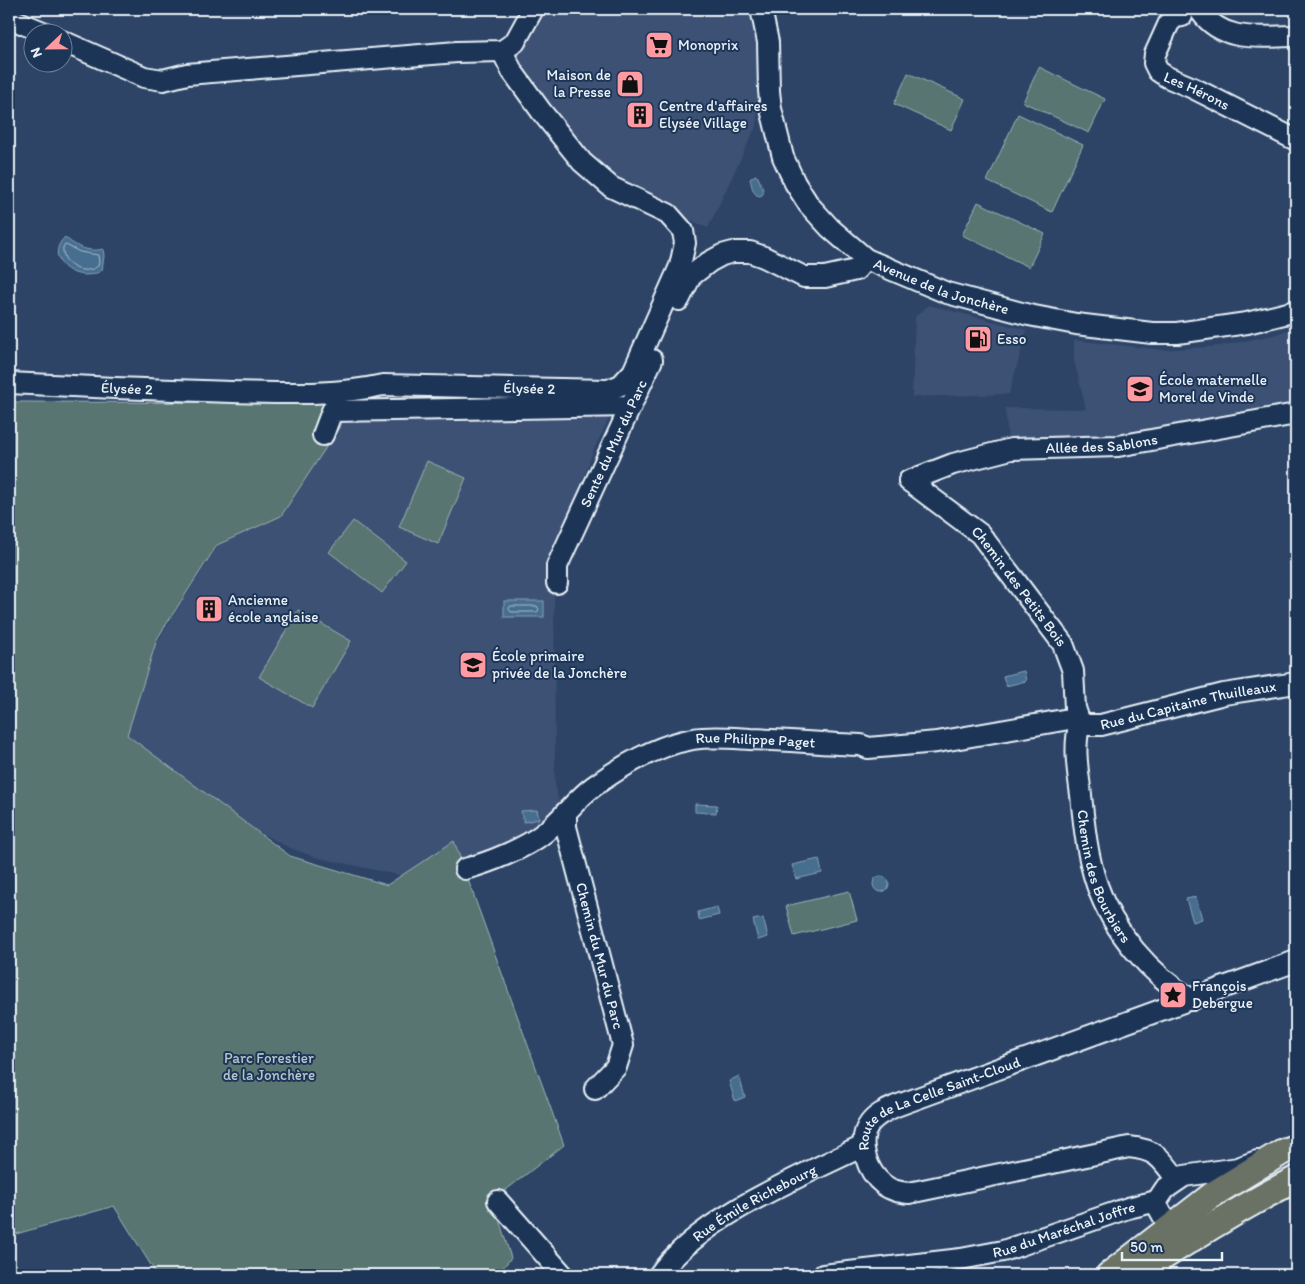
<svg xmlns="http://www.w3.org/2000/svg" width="1305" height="1284" font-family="Itim,sans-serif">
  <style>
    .built { fill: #3c5175 }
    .green { fill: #587471; stroke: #a0b2b4 }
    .water { fill: #476e8f; stroke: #87a2b9 }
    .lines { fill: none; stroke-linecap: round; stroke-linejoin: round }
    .shore { stroke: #a8bdce; stroke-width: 1 }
    .minor-casing { stroke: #e8f1f8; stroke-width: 24 }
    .major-casing { stroke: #e8f1f8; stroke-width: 29 }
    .minor { stroke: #1d3557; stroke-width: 20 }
    .major { stroke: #6b7165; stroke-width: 25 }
    .labels { text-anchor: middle; stroke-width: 4; stroke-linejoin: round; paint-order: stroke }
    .poi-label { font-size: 15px; fill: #e8f1f8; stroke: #1d3557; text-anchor: start }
    .street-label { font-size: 15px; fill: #e8f1f8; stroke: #1d3557 }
    .park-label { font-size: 15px; fill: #b6c5c9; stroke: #1d3557 }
  </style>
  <rect width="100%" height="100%" fill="#2d4467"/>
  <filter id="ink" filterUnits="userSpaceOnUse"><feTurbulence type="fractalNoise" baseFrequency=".02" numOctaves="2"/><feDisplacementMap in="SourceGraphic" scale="10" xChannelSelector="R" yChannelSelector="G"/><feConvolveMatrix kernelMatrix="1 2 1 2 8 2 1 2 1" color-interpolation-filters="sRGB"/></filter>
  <g filter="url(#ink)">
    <!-- built -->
    <g class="built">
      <path d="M 542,9 L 751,9 L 757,47 L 758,93 L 757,124 L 708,228 L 611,184 L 519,73 L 519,55 Z"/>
      <path d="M 929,305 L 1027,330 L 1009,394 L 912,397 L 915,317 Z"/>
      <path d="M 1296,327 L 1296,407 L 1126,441 L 1008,440 L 1005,408 L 1086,409 L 1074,360 L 1074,340 L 1164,350 L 1220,346 L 1274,335 Z"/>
      <path d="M 355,403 L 612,413 L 594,449 L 554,559 L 555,784 L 561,812 L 528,842 L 417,876 L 398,875 L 315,857 L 288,847 L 149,775 L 83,760 L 218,545 L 281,515 Z"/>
    </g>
    <!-- green -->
    <g class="green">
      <path d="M 1039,67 L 1105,99 L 1089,133 L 1023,102 Z"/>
      <path d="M 908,73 L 965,99 L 951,130 L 894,104 Z"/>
      <path d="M 1018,114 L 1083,145 L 1052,212 L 987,181 Z"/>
      <path d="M 978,202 L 1045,234 L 1029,267 L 962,235 Z"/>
      <path d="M 9,402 L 355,403 L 281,516 L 217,545 L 157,639 L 127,735 L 290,856 L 387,885 L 454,841 L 564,1145 L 493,1200 L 511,1258 L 497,1275 L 343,1275 L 339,1268 L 311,1275 L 157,1275 L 114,1206 L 9,1236 Z"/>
      <path d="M 427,461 L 466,478 L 438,544 L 399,527 Z"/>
      <path d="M 353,521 L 406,561 L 382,593 L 329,552 Z"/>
      <path d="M 298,610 L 351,641 L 312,708 L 259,677 Z"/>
      <path d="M 849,891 L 857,920 L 794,936 L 786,906 Z"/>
    </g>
    <!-- water -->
    <g class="water">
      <path d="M 755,175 L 758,177 L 764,192 L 761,196 L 758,196 C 752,192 752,186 750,179 Z"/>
      <path d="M 65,237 C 74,246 89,253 103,249 L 104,256 L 102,270 C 79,286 41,260 65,237 Z"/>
      <rect x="504" y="601" width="40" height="16"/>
      <path d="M 1024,671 L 1026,681 L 1006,686 L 1003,676 Z"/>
      <path d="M 695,804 L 717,805 L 716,813 L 695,812 Z"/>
      <path d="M 537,810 L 539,819 L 524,822 L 521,811 Z"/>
      <path d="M 819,859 L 822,873 L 796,879 L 792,865 Z"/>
      <circle cx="881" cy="884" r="8"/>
      <path d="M 1196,897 L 1202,919 L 1193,922 L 1186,899 Z"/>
      <path d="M 717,907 L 719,915 L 699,920 L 698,912 Z"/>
      <path d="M 763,918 L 768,937 L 758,940 L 753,920 Z"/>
      <path d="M 739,1076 L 745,1097 L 735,1101 L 729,1081 Z"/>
    </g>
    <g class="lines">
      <!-- shore -->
      <g class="shore">
        <path d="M 66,245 L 80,252 L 98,255 L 99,262 L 98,266 C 83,277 61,265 63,247 Z"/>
        <path d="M 511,606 L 537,606 L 539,610 L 537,612 L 511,612 L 509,609 Z"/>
      </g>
      <defs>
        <g id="minor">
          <path id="s1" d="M 761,9 L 768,42 L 769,91 L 771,109 L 783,157 L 795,183 L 809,205 L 830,228 L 866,259 L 947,293 L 1029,315 L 1076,324 L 1152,333 L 1177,333 L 1247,323 L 1296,311"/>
          <path d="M 1201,12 C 1224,44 1262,36 1296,36"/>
          <path id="s2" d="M 1182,16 L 1175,17 L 1169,23 L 1155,54 L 1154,63 L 1158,71 L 1167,77 L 1193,88 L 1296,140"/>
          <path d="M 9,18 L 43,32"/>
          <path d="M 62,41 L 144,77 L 163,80 L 187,74 L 457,52 L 502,51 L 515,42 L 533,9"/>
          <path d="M 679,300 L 691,276 L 709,262 L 722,255 L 733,252 L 750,252 L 764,257 L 804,277 L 825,277 L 856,270 L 866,259"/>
          <path id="s3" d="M 9,383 C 83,387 157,390 232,392 C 283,393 334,396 383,385 L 608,390 L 621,385 L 633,372 L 680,266 L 685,243 L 683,231 L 668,214 L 611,187 L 582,162 L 541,111 L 512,71 L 502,51"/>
          <path d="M 323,435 L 332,411 L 631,406"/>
          <path id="s4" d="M 909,481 L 953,464 L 1011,449 L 1118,446 L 1296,414"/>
          <path id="s5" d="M 909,481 L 980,534 L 1063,644 L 1073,671 L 1075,708 L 1080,723"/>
          <path id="s6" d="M 557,583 L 557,566 L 652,360"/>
          <path id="s7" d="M 1080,723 C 1073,746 1078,772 1081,795 C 1084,825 1087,856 1097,885 C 1113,932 1150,974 1192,1000"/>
          <path id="s8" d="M 566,812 L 566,827 L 623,1045 L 616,1067 L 595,1089"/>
          <path id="s9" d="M 465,869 C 488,863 526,848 544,833 C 562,819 576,799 594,786 C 623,765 658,745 693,739 C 711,736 732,738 750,739 C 787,740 824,744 861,745 L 868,748 L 937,742 L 1069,719 L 1088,725 L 1101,725 L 1224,694 L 1296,683"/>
          <path id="s10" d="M 1177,1180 C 1161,1158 1157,1150 1129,1147 L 909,1193 C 900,1192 892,1191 884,1185 C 867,1172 856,1141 870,1123 C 877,1114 887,1110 896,1106 L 1296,961"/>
          <path d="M 498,1201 L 563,1275"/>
          <path d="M 1184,1234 L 1163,1216 L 1158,1207 L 1157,1201 L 1165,1189 L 1184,1176 L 1238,1168 L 1257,1161"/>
          <path id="s11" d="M 659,1275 C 700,1217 800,1177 863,1146"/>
          <path id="s12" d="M 823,1275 L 961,1259 L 1003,1251 L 1128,1208 L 1157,1201"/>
        </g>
        <g id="major">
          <path d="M 1109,1275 L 1215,1193 L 1282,1152 L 1296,1147"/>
          <path d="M 1136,1275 C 1188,1240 1240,1208 1296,1179"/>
        </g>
      </defs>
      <!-- minor casing -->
      <use href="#minor" class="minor-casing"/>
      <!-- major casing -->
      <use href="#major" class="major-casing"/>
      <!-- minor -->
      <use href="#minor" class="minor"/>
      <!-- major -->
      <use href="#major" class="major"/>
    </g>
  </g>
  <!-- icons -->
  <defs>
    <symbol id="supermarket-square" viewBox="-11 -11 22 22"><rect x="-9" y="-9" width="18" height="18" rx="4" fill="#ff9aa2" stroke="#1d3557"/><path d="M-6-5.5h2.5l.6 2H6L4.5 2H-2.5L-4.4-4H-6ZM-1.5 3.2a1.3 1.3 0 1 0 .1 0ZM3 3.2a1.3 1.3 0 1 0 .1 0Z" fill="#111"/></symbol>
    <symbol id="shop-square" viewBox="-11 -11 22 22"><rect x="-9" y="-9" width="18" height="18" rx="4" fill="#ff9aa2" stroke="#1d3557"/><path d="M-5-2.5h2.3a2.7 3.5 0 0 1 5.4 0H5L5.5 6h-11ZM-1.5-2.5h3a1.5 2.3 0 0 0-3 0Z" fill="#111"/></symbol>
    <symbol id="building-square" viewBox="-11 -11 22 22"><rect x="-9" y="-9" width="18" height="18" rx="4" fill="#ff9aa2" stroke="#1d3557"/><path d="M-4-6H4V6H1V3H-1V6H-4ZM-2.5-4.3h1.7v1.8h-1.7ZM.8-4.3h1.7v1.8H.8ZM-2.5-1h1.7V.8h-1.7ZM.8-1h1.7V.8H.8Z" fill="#111"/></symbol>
    <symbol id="fuel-square" viewBox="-11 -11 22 22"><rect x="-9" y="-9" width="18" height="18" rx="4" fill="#ff9aa2" stroke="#1d3557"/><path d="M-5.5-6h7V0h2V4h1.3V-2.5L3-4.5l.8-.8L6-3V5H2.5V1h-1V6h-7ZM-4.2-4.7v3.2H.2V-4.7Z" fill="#111"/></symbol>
    <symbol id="school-square" viewBox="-11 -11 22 22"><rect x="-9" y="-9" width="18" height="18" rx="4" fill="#ff9aa2" stroke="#1d3557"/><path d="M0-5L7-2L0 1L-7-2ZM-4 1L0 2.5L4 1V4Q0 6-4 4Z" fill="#111"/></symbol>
    <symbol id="sight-square" viewBox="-11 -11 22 22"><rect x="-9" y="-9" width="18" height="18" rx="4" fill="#ff9aa2" stroke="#1d3557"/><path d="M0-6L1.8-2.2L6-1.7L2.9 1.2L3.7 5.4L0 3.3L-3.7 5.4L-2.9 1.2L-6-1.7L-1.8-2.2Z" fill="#111"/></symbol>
  </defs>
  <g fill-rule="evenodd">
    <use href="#supermarket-square" x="643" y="29" width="32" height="32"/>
    <use href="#shop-square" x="614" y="68" width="32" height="32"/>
    <use href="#building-square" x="624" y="99" width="32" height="32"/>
    <use href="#fuel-square" x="962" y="323" width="32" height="32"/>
    <use href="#school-square" x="1124" y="373" width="32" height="32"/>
    <use href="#building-square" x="193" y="593" width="32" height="32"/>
    <use href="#school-square" x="457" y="649" width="32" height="32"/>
    <use href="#sight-square" x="1157" y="979" width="32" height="32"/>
  </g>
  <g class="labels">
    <!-- poi labels -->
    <g class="poi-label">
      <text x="678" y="50">Monoprix</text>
      <text x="611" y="80" text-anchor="end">Maison de<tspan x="611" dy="17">la Presse</tspan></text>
      <text x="659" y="111">Centre d'affaires<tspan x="659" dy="17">Elysée Village</tspan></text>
      <text x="997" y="344">Esso</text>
      <text x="1159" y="385">École maternelle<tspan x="1159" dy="17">Morel de Vinde</tspan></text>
      <text x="228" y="605">Ancienne<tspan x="228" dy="17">école anglaise</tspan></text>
      <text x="492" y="661">École primaire<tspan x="492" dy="17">privée de la Jonchère</tspan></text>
      <text x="1192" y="991">François<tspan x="1192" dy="17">Debergue</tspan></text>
    </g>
    <!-- street labels -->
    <g class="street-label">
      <text dy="5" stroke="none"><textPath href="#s2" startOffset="111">Les Hérons</textPath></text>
      <text dy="5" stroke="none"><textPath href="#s1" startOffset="364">Avenue de la Jonchère</textPath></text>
      <text dy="5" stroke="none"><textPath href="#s3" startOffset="521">Élysée 2</textPath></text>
      <text dy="5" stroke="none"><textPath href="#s3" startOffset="118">Élysée 2</textPath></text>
      <text dy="5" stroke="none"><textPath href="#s6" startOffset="152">Sente du Mur du Parc</textPath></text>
      <text dy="5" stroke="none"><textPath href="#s4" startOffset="198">Allée des Sablons</textPath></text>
      <text dy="5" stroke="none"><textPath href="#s5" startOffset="154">Chemin des Petits Bois</textPath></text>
      <text dy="5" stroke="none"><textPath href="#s9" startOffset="768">Rue du Capitaine Thuilleaux</textPath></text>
      <text dy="5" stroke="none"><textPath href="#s9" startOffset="329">Rue Philippe Paget</textPath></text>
      <text dy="5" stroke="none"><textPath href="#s7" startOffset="158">Chemin des Bourbiers</textPath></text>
      <text dy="5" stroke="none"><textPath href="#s8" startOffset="148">Chemin du Mur du Parc</textPath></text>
      <text dy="5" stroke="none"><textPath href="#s10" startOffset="449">Route de La Celle Saint-Cloud</textPath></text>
      <text dy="5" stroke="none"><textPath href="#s11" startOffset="121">Rue Émile Richebourg</textPath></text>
      <text dy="5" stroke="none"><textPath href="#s12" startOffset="246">Rue du Maréchal Joffre</textPath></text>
    </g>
    <!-- park labels -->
    <g class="park-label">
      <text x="269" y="1063">Parc Forestier<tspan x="269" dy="17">de la Jonchère</tspan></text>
    </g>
  </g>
  <!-- margin -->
  <rect width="1305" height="1284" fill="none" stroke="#1d3557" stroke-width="30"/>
  <rect x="15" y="15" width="1275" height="1254" fill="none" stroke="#e8f1f8" stroke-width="2" filter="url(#ink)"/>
  <!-- north arrow -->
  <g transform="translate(48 48) rotate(248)"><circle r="24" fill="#1d3557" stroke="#6e8097"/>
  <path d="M0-4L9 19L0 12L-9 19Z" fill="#ff9aa2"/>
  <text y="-8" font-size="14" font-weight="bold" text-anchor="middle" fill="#e8f1f8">N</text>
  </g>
  <!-- scale -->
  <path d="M1122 1252v8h100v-8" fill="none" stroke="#e8f1f8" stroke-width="2.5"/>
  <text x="1130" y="1252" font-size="15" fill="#e8f1f8" stroke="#1d3557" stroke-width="4" paint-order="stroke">50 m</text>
</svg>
